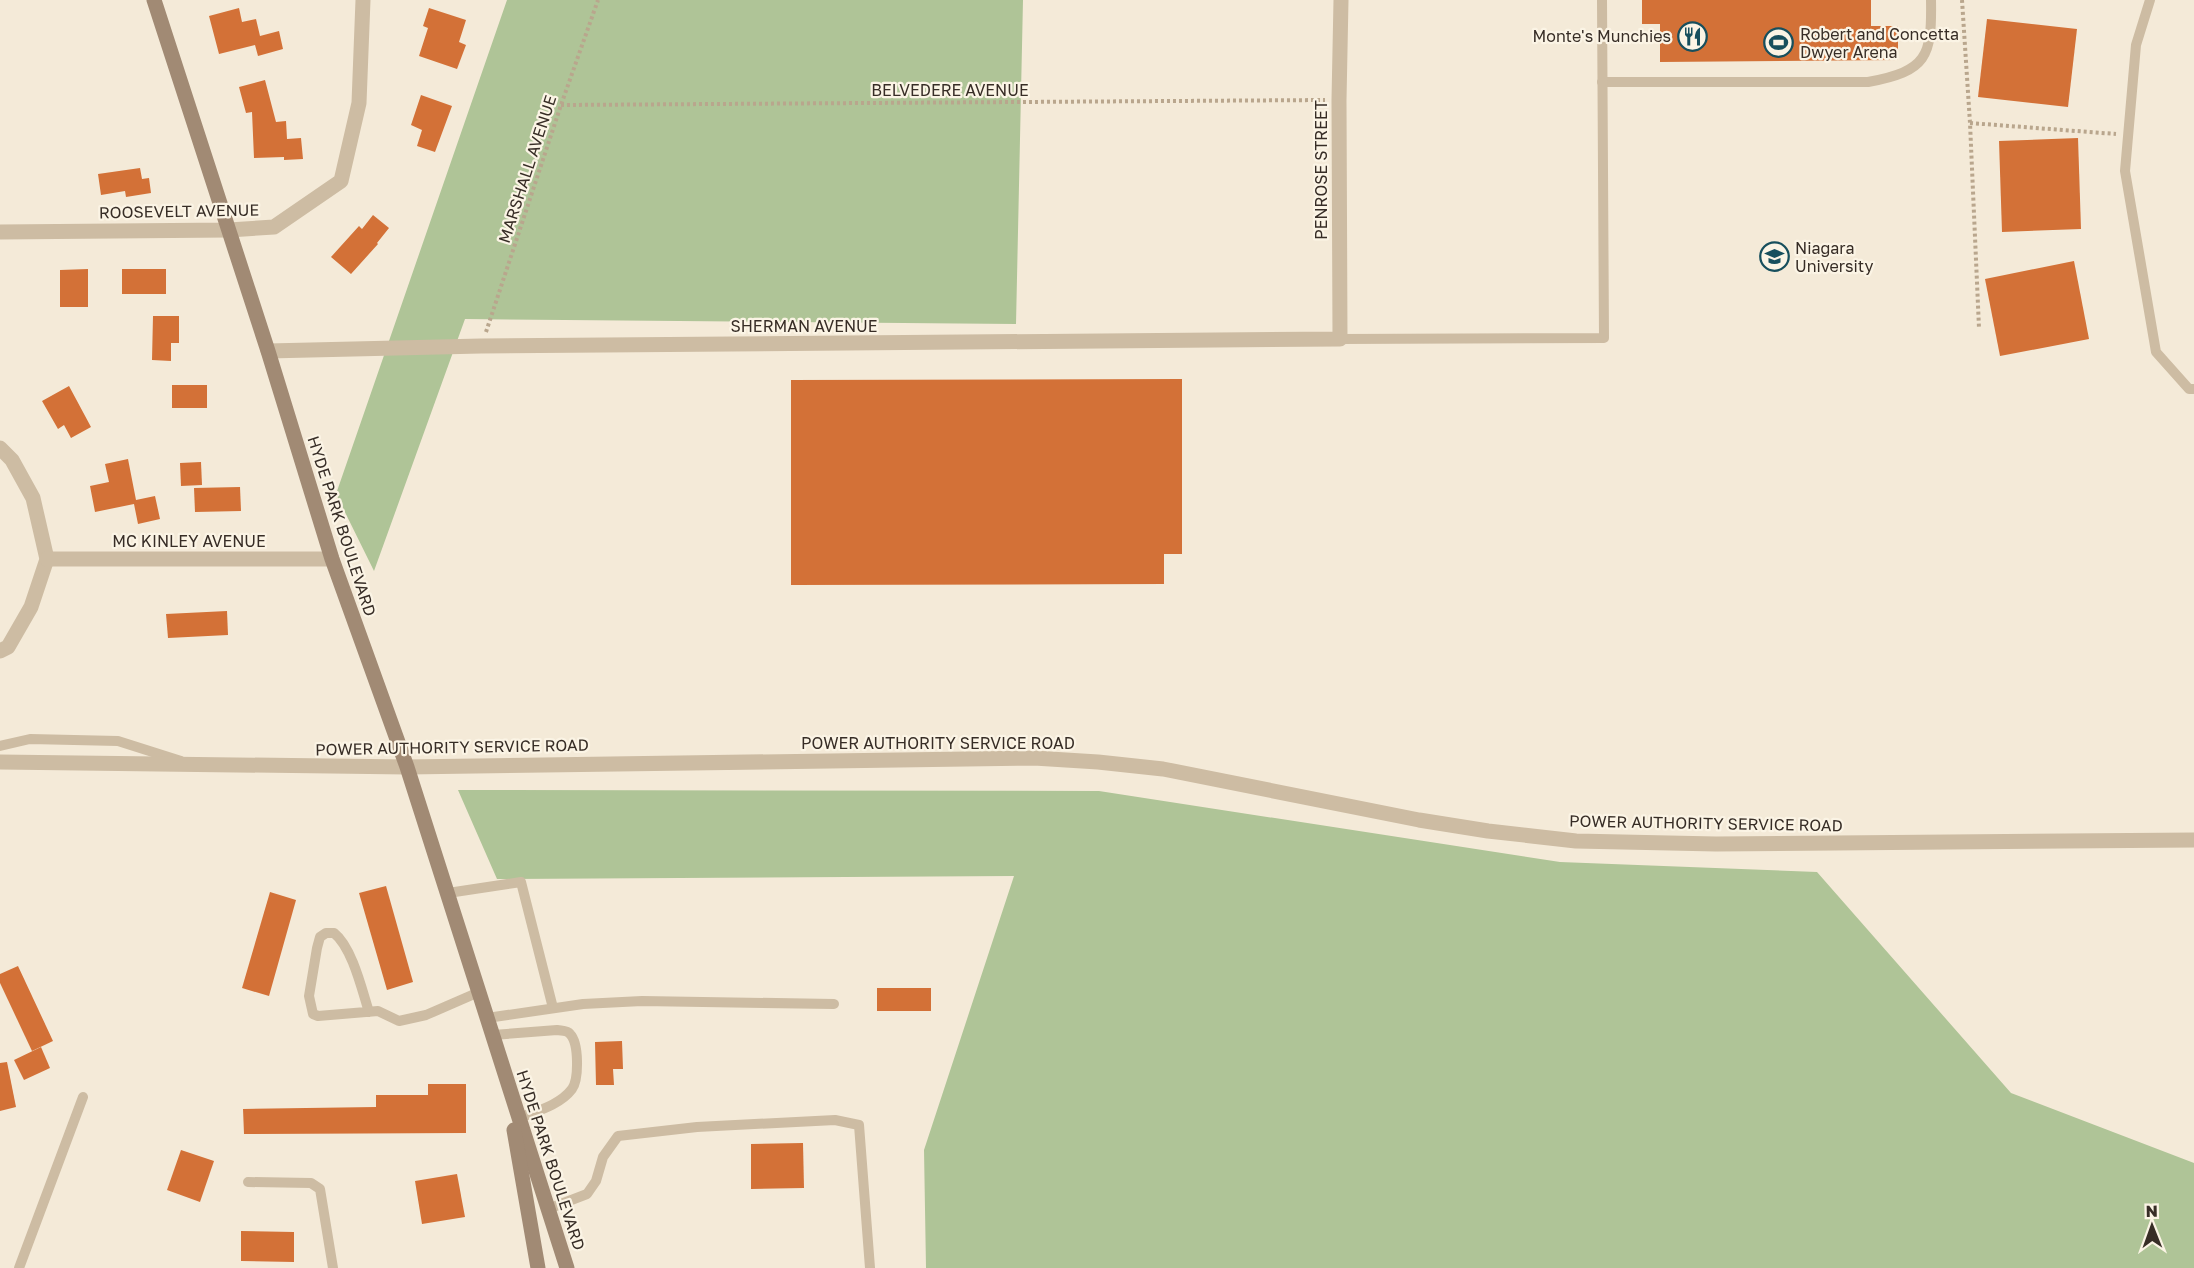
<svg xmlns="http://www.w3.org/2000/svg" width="2194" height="1268" font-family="'Golos Text',sans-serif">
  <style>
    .green { fill: #afc497 }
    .building { fill: #d37137 }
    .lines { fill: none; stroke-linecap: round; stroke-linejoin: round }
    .path { stroke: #b9a68d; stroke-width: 4; stroke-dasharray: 3 3; stroke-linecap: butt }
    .lane { stroke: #cdbca3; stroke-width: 10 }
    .street { stroke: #cdbca3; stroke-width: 15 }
    .secondary { stroke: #a18a74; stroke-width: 15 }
    .labels { text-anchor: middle; stroke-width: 4.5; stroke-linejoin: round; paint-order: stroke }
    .poi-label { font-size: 16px; fill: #372d26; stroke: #fbf4e5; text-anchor: start }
    .street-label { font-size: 16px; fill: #372d26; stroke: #fbf4e5 }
  </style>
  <rect width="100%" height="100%" fill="#f4ead8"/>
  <!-- green -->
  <g class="green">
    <path d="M 507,0 L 1023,0 L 1016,324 L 465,319 L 374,571 L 336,494 Z"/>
    <path d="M 458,790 L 1099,791 L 1560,862 L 1817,872 L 2011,1093 L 2194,1163 L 2194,1268 L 926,1268 L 924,1150 L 1014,876 L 497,879 Z"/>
  </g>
  <!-- building -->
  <g class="building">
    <path d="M 1642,0 L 1871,0 L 1871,26 L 1898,26 L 1898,60 L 1660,62 L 1660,24 L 1642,24 Z"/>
    <path d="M 239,8 L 242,22 L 256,19 L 260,36 L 279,31 L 283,49 L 258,56 L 255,45 L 219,54 L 209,16 Z"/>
    <path d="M 429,8 L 466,20 L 459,42 L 466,45 L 457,69 L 419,56 L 428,28 L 423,26 Z"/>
    <path d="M 1987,19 L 2077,29 L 2068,107 L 1978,97 Z"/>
    <path d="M 265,80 L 276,122 L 286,121 L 287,139 L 301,138 L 303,159 L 284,160 L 284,157 L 254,158 L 252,112 L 246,113 L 239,87 Z"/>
    <path d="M 421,95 L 452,106 L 435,152 L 417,146 L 422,130 L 411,125 Z"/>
    <path d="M 2078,138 L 2081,229 L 2002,232 L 1999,141 Z"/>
    <path d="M 140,168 L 142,179 L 149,178 L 151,193 L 126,197 L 125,191 L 101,195 L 98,174 Z"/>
    <path d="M 373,215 L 389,228 L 377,243 L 378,244 L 351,274 L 331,257 L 359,226 L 362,229 Z"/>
    <path d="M 2074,261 L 2089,339 L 2000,356 L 1985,279 Z"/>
    <path d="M 88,269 L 88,307 L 60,307 L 60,270 Z"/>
    <rect x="122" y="269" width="44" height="25"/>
    <path d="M 153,316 L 179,316 L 179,343 L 171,343 L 171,361 L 152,360 Z"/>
    <path d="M 1182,379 L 1182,554 L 1164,554 L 1164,584 L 791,585 L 791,380 Z"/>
    <rect x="172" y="385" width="35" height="23"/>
    <path d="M 69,386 L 91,427 L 71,438 L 64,425 L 58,429 L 42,401 Z"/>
    <path d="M 128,459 L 136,500 L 155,496 L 160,519 L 138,524 L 134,504 L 95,512 L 90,486 L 109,482 L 105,464 Z"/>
    <path d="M 201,462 L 202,485 L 181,486 L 180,463 Z"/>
    <path d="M 240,487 L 241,511 L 195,512 L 194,488 Z"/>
    <path d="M 227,611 L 228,635 L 168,638 L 166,614 Z"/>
    <path d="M 386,886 L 413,982 L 387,990 L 359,893 Z"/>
    <path d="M 270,892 L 296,900 L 269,996 L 242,988 Z"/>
    <path d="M 18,966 L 53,1041 L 32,1051 L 0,983 L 0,974 Z"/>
    <rect x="877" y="988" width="54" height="23"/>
    <path d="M 622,1041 L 623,1069 L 613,1069 L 614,1085 L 596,1085 L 595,1042 Z"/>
    <path d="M 41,1047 L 50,1068 L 24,1080 L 14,1060 Z"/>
    <path d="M 7,1062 L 16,1107 L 0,1111 L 0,1063 Z"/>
    <path d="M 428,1084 L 466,1084 L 466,1133 L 244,1134 L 243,1109 L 376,1107 L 376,1095 L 428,1095 Z"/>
    <path d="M 803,1143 L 804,1188 L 751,1189 L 751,1144 Z"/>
    <path d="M 181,1150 L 214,1161 L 200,1202 L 167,1190 Z"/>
    <path d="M 457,1174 L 465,1217 L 422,1224 L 415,1181 Z"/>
    <path d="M 241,1231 L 294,1232 L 294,1262 L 241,1261 Z"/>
  </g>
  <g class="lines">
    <!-- path -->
    <g class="path">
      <path d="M 1962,0 L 1970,123 L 1979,328"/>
      <path d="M 561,105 L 1325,100"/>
      <path d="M 1970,123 L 2116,134"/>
      <path d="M 486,332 L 561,105 L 598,0"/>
    </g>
    <!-- lane -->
    <g class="lane">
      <path d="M 2150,0 L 2136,45 L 2125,171 L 2156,352 L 2189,389 L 2194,389"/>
      <path d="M 1602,82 L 1868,82 C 1927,71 1932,57 1931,0"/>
      <path d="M 1340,339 L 1604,338 L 1602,0"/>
      <path d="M 0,746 L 30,739 L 118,741 L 181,761"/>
      <path d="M 448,893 L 521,882 L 553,1008"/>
      <path d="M 369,1012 C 362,990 352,947 334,933 L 326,933 L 320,937 L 317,948 L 309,996 L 313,1014 L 318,1016 L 378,1011 L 399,1021 L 426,1015 L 479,992"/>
      <path d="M 487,1018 L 583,1004 L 642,1001 L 834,1004"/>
      <path d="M 493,1035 L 557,1030 C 562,1031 567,1030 570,1034 C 579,1043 579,1079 572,1089 C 560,1105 537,1111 519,1118"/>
      <path d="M 248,1182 L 311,1183 L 320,1189 L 333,1268"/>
      <path d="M 548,1209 L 587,1194 L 596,1181 L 603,1157 L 618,1136 L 697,1127 L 835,1120 L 859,1125 L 870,1268"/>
      <path d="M 19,1268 L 83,1097"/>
    </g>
    <!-- street -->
    <g class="street">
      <path d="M 0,232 L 229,230 L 274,227 L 341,181 L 359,103 L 363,0"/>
      <path d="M 268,351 L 481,346 L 1340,339 L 1339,100 L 1341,0"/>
      <path d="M 0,448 L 12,460 L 33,498 L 47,559 L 31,607 L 8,647 L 0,651"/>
      <path d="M 47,559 L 332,559"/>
      <path d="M 0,762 L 407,767 L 1034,758 L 1098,762 L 1163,769 L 1419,820 L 1488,831 L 1576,841 L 1716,844 L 2194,840"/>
    </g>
    <!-- secondary -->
    <g class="secondary">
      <path d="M 154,0 L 268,351 L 332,559 L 407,767 L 567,1268"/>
      <path d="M 514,1130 L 538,1268"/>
    </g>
  </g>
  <!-- icons -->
  <defs>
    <symbol id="restaurant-ring" viewBox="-11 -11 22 22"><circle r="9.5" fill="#fbf4e5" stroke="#174f5d" stroke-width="1.5"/><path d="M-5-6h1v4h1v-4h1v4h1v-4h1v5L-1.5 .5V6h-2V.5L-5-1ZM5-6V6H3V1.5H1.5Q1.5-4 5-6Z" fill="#174f5d"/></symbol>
    <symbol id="stadium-ring" viewBox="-11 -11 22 22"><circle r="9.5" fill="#fbf4e5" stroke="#174f5d" stroke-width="1.5"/><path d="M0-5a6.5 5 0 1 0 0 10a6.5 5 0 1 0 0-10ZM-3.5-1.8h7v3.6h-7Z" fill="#174f5d"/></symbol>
    <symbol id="university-ring" viewBox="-11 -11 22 22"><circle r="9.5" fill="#fbf4e5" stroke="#174f5d" stroke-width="1.5"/><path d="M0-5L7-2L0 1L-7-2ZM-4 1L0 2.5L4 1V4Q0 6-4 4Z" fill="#174f5d"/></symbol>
  </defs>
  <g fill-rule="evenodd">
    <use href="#restaurant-ring" x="1676" y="20" width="33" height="33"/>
    <use href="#stadium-ring" x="1762" y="26" width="33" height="33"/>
    <use href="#university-ring" x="1758" y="240" width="33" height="33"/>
  </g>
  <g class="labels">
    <!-- poi labels -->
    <g class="poi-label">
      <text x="1800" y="40">Robert and Concetta<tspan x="1800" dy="18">Dwyer Arena</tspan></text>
      <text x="1671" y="42" text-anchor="end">Monte's Munchies</text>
      <text x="1795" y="254">Niagara<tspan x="1795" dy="18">University</tspan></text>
    </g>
    <!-- street labels -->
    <g class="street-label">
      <text x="950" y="96">BELVEDERE AVENUE</text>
      <text transform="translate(527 169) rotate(-72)" y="6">MARSHALL AVENUE</text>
      <text transform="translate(1321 170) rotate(-90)" y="6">PENROSE STREET</text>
      <text transform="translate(179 211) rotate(-1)" y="6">ROOSEVELT AVENUE</text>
      <text x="804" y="332">SHERMAN AVENUE</text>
      <text transform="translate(342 526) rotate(72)" y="6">HYDE PARK BOULEVARD</text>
      <text x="189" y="547">MC KINLEY AVENUE</text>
      <text x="938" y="749">POWER AUTHORITY SERVICE ROAD</text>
      <text transform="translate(452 747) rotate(-1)" y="6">POWER AUTHORITY SERVICE ROAD</text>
      <text transform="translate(1706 823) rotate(1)" y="6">POWER AUTHORITY SERVICE ROAD</text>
      <text transform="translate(551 1160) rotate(72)" y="6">HYDE PARK BOULEVARD</text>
    </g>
  </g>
  <!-- north arrow -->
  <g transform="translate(2152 1226) rotate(359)" stroke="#fbf4e5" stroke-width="4.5" paint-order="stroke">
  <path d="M0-4.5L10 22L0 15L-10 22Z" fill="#372d26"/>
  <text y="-9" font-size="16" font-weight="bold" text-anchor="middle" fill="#372d26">N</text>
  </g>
</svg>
